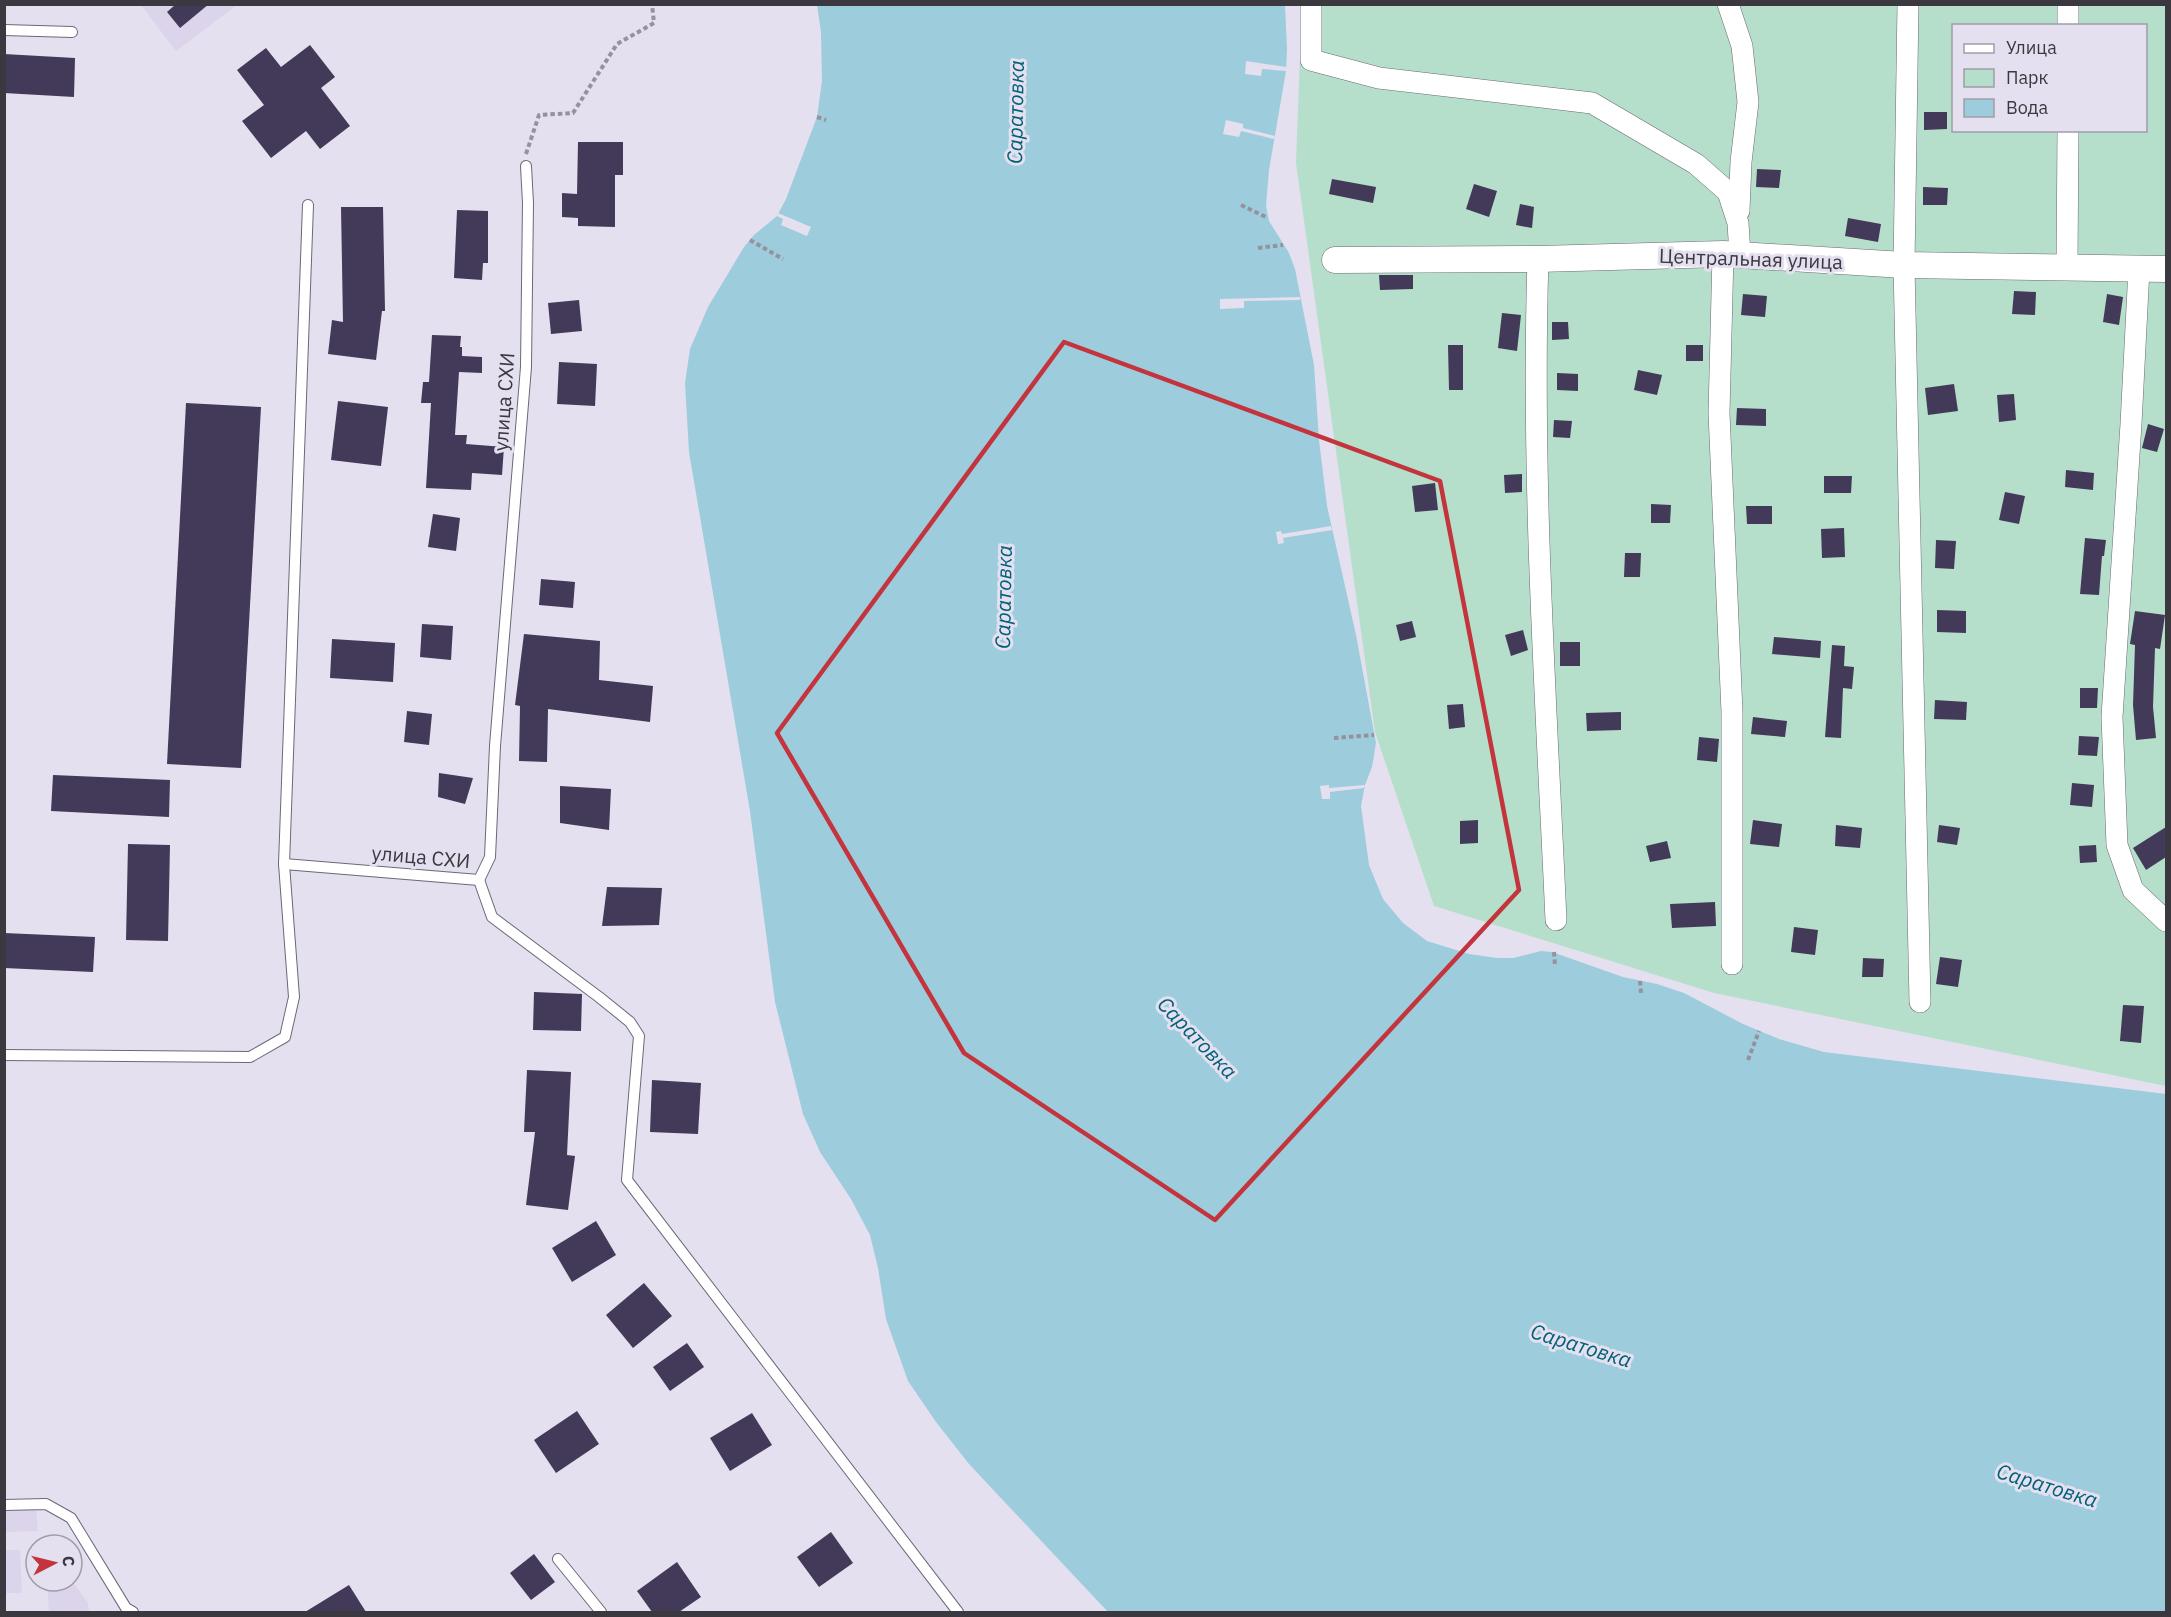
<svg xmlns="http://www.w3.org/2000/svg" width="2171" height="1617" font-family="'IBM Plex Sans',sans-serif">
  <style>
    .built { fill: #dbd4eb }
    .green { fill: #b5dfca; fill-rule: evenodd }
    .water { fill: #9dccdc }
    .pier { fill: #e4e0ef }
    .building { fill: #433958 }
    .lines { fill: none; stroke-linecap: round; stroke-linejoin: round }
    .service-casing { stroke: #6c6876; stroke-width: 12 }
    .minor-casing { stroke: #6c6876; stroke-width: 22 }
    .tertiary-casing { stroke: #6c6876; stroke-width: 27 }
    .path { stroke: #96929d; stroke-width: 4; stroke-dasharray: 4.5 3; stroke-linecap: butt }
    .service { stroke: #fff; stroke-width: 10 }
    .minor { stroke: #fff; stroke-width: 21 }
    .tertiary { stroke: #fff; stroke-width: 26 }
    .marked { fill: none; stroke: #c3343d; stroke-width: 4.5; stroke-linejoin: round }
    .labels { text-anchor: middle; stroke-width: 6; stroke-linejoin: round; paint-order: stroke }
    .street-label { font-size: 20px; fill: #3b393f; stroke: #e4e0ef }
    .water-label { font-size: 21px; font-style: italic; fill: #006178; stroke: #e4e0ef }
  </style>
  <rect width="100%" height="100%" fill="#e4e0ef"/>
  <!-- built -->
  <g class="built">
    <path d="M 141,5 L 237,5 L 176,51 Z"/>
    <path d="M 36,1508 L 38,1531 L 5,1532 L 5,1509 Z"/>
    <path d="M 5,1550 L 20,1550 L 22,1593 L 5,1593 Z"/>
    <path d="M 47,1581 L 72,1581 L 88,1603 L 89,1612 L 49,1612 Z"/>
  </g>
  <!-- green -->
  <path class="green" d="M 1302,5 L 2166,5 L 2166,1086 L 1714,993 L 1434,906 L 1375,732 L 1296,163 ZM 1954,26 L 2146,26 L 2146,130 L 1954,130 Z"/>
  <!-- water -->
  <path class="water" d="M 817,5 L 1285,5 L 1287,49 L 1286,71 L 1269,170 L 1266,206 L 1269,221 L 1289,253 L 1295,269 L 1314,365 L 1319,440 L 1327,506 L 1356,635 L 1376,743 L 1372,767 L 1365,785 L 1361,806 L 1369,865 L 1383,899 L 1403,923 L 1427,941 L 1469,954 L 1497,958 L 1513,958 L 1541,951 L 1552,952 L 1623,977 L 1657,984 L 1684,993 L 1743,1024 L 1779,1039 L 1824,1052 L 2166,1094 L 2166,1612 L 1108,1612 L 969,1464 L 936,1422 L 908,1381 L 886,1319 L 878,1268 L 870,1235 L 851,1199 L 820,1152 L 803,1114 L 775,1002 L 750,811 L 689,452 L 685,383 L 690,349 L 708,307 L 744,247 L 754,235 L 777,216 L 786,199 L 817,117 L 822,81 L 821,32 Z"/>
  <!-- pier -->
  <g class="pier">
    <path d="M 1246,61 L 1286,67 L 1286,71 L 1262,69 L 1261,76 L 1245,74 Z"/>
    <path d="M 1226,120 L 1243,124 L 1243,128 L 1275,136 L 1274,139 L 1241,131 L 1239,137 L 1223,134 Z"/>
    <path d="M 778,213 L 811,227 L 807,236 L 781,225 L 783,219 L 777,216 Z"/>
    <path d="M 1300,297 L 1300,300 L 1244,301 L 1244,308 L 1220,309 L 1220,299 Z"/>
    <path d="M 1331,526 L 1332,530 L 1283,538 L 1284,543 L 1278,544 L 1276,532 L 1281,531 L 1282,534 Z"/>
    <path d="M 1329,785 L 1329,788 L 1365,785 L 1364,788 L 1330,792 L 1330,799 L 1322,799 L 1320,786 Z"/>
  </g>
  <!-- building -->
  <g class="building">
    <path d="M 176,4 L 209,4 L 180,28 L 167,12 Z"/>
    <path d="M 310,45 L 335,77 L 321,88 L 350,126 L 320,149 L 306,131 L 271,158 L 242,121 L 264,105 L 237,70 L 266,48 L 281,67 Z"/>
    <path d="M 4,54 L 75,58 L 74,97 L 4,93 Z"/>
    <path d="M 1924,112 L 1947,112 L 1947,129 L 1924,130 Z"/>
    <path d="M 578,142 L 623,142 L 623,175 L 615,175 L 615,227 L 578,226 L 578,218 L 562,217 L 562,193 L 577,194 Z"/>
    <path d="M 1757,169 L 1781,170 L 1779,188 L 1756,187 Z"/>
    <path d="M 1332,179 L 1376,187 L 1373,203 L 1329,194 Z"/>
    <path d="M 1474,184 L 1497,191 L 1489,217 L 1466,209 Z"/>
    <path d="M 1923,187 L 1948,188 L 1947,205 L 1923,205 Z"/>
    <path d="M 1520,204 L 1534,207 L 1532,228 L 1516,225 Z"/>
    <path d="M 341,207 L 383,207 L 385,311 L 382,311 L 376,360 L 328,354 L 332,320 L 343,322 Z"/>
    <path d="M 457,210 L 488,211 L 488,263 L 483,263 L 482,280 L 454,278 Z"/>
    <path d="M 1848,218 L 1881,224 L 1878,242 L 1845,236 Z"/>
    <path d="M 1379,275 L 1413,275 L 1413,289 L 1380,290 Z"/>
    <path d="M 2014,291 L 2036,292 L 2035,315 L 2012,314 Z"/>
    <path d="M 1743,294 L 1767,296 L 1765,317 L 1741,315 Z"/>
    <path d="M 2107,294 L 2123,297 L 2119,325 L 2103,322 Z"/>
    <path d="M 579,300 L 582,331 L 551,334 L 548,303 Z"/>
    <path d="M 1502,313 L 1521,315 L 1517,351 L 1498,348 Z"/>
    <path d="M 1552,322 L 1568,322 L 1569,339 L 1552,340 Z"/>
    <path d="M 432,335 L 461,336 L 460,347 L 462,347 L 462,356 L 482,357 L 482,373 L 459,372 L 455,435 L 467,435 L 466,444 L 504,447 L 502,475 L 472,473 L 471,490 L 426,488 L 431,403 L 421,403 L 423,382 L 429,382 Z"/>
    <path d="M 1448,345 L 1463,345 L 1463,390 L 1449,390 Z"/>
    <rect x="1686" y="345" width="17" height="16"/>
    <path d="M 559,362 L 597,364 L 595,406 L 557,404 Z"/>
    <path d="M 1638,370 L 1662,375 L 1657,395 L 1634,390 Z"/>
    <path d="M 1557,373 L 1578,374 L 1578,391 L 1557,390 Z"/>
    <path d="M 1954,384 L 1958,411 L 1928,415 L 1925,388 Z"/>
    <path d="M 2014,394 L 2016,420 L 1999,422 L 1997,395 Z"/>
    <path d="M 338,401 L 388,407 L 381,466 L 331,460 Z"/>
    <path d="M 186,403 L 261,407 L 241,768 L 167,764 Z"/>
    <path d="M 1737,408 L 1766,409 L 1766,426 L 1736,425 Z"/>
    <path d="M 1554,420 L 1572,421 L 1570,438 L 1553,437 Z"/>
    <path d="M 2148,424 L 2164,429 L 2157,452 L 2142,448 Z"/>
    <path d="M 2066,470 L 2094,473 L 2093,490 L 2065,487 Z"/>
    <path d="M 1522,474 L 1522,492 L 1505,493 L 1504,475 Z"/>
    <path d="M 1824,476 L 1852,476 L 1851,493 L 1824,493 Z"/>
    <path d="M 1435,483 L 1438,510 L 1415,512 L 1412,486 Z"/>
    <path d="M 2005,492 L 2025,496 L 2019,524 L 1999,520 Z"/>
    <path d="M 1651,504 L 1671,505 L 1670,523 L 1651,523 Z"/>
    <path d="M 1746,506 L 1772,506 L 1772,524 L 1747,524 Z"/>
    <path d="M 433,514 L 460,518 L 456,551 L 428,547 Z"/>
    <path d="M 1844,528 L 1845,557 L 1822,558 L 1821,529 Z"/>
    <path d="M 2085,538 L 2106,540 L 2104,556 L 2102,556 L 2099,595 L 2080,594 Z"/>
    <path d="M 1936,540 L 1956,541 L 1954,569 L 1935,568 Z"/>
    <path d="M 1625,553 L 1641,553 L 1640,577 L 1624,577 Z"/>
    <path d="M 541,579 L 575,582 L 573,608 L 539,605 Z"/>
    <path d="M 1937,610 L 1966,611 L 1966,633 L 1937,632 Z"/>
    <path d="M 2135,611 L 2165,615 L 2160,649 L 2155,648 L 2153,707 L 2156,738 L 2136,740 L 2133,705 L 2135,645 L 2130,644 Z"/>
    <path d="M 1412,621 L 1416,637 L 1400,641 L 1396,625 Z"/>
    <path d="M 422,624 L 453,626 L 451,660 L 420,657 Z"/>
    <path d="M 1523,630 L 1528,650 L 1511,656 L 1505,635 Z"/>
    <path d="M 524,634 L 600,641 L 599,680 L 653,686 L 650,722 L 548,709 L 547,762 L 519,761 L 520,706 L 515,705 Z"/>
    <path d="M 1774,637 L 1821,641 L 1820,658 L 1772,654 Z"/>
    <path d="M 332,639 L 395,643 L 393,682 L 330,678 Z"/>
    <rect x="1560" y="642" width="20" height="24"/>
    <path d="M 1832,645 L 1845,646 L 1844,666 L 1854,667 L 1852,689 L 1843,688 L 1841,738 L 1825,737 Z"/>
    <path d="M 2080,688 L 2098,688 L 2097,708 L 2080,708 Z"/>
    <path d="M 1935,700 L 1967,702 L 1966,720 L 1934,719 Z"/>
    <path d="M 1463,704 L 1465,727 L 1449,729 L 1447,705 Z"/>
    <path d="M 407,711 L 432,714 L 429,745 L 404,742 Z"/>
    <path d="M 1621,712 L 1621,730 L 1587,731 L 1586,713 Z"/>
    <path d="M 1753,717 L 1787,721 L 1785,737 L 1751,734 Z"/>
    <path d="M 2079,736 L 2099,737 L 2097,756 L 2078,755 Z"/>
    <path d="M 1699,737 L 1719,739 L 1717,762 L 1697,760 Z"/>
    <path d="M 439,773 L 473,778 L 465,804 L 438,797 Z"/>
    <path d="M 53,775 L 170,780 L 169,817 L 51,811 Z"/>
    <path d="M 2072,783 L 2094,785 L 2092,807 L 2070,805 Z"/>
    <path d="M 560,786 L 611,789 L 609,830 L 560,823 Z"/>
    <path d="M 1478,820 L 1478,843 L 1460,844 L 1460,821 Z"/>
    <path d="M 1753,820 L 1782,824 L 1779,847 L 1750,844 Z"/>
    <path d="M 1836,825 L 1862,828 L 1860,848 L 1835,846 Z"/>
    <path d="M 1939,825 L 1960,828 L 1957,845 L 1937,842 Z"/>
    <path d="M 2166,827 L 2166,857 L 2146,870 L 2133,848 Z"/>
    <path d="M 1667,841 L 1671,858 L 1650,862 L 1646,846 Z"/>
    <path d="M 128,844 L 170,845 L 168,941 L 126,940 Z"/>
    <path d="M 2096,845 L 2097,862 L 2080,863 L 2079,846 Z"/>
    <path d="M 607,887 L 662,888 L 659,925 L 602,926 Z"/>
    <path d="M 1715,902 L 1716,926 L 1672,928 L 1670,904 Z"/>
    <path d="M 1794,927 L 1818,930 L 1815,955 L 1791,952 Z"/>
    <path d="M 4,933 L 95,937 L 93,972 L 4,968 Z"/>
    <path d="M 1940,957 L 1962,960 L 1958,987 L 1936,984 Z"/>
    <path d="M 1863,958 L 1884,959 L 1883,977 L 1862,977 Z"/>
    <path d="M 534,992 L 582,994 L 581,1031 L 533,1030 Z"/>
    <path d="M 2123,1005 L 2144,1006 L 2141,1043 L 2120,1041 Z"/>
    <path d="M 527,1070 L 571,1072 L 567,1155 L 575,1156 L 568,1210 L 526,1205 L 535,1132 L 524,1132 Z"/>
    <path d="M 652,1080 L 701,1083 L 698,1134 L 650,1132 Z"/>
    <path d="M 596,1221 L 616,1255 L 572,1282 L 552,1248 Z"/>
    <path d="M 644,1283 L 672,1316 L 633,1348 L 606,1315 Z"/>
    <path d="M 687,1343 L 704,1367 L 670,1391 L 653,1367 Z"/>
    <path d="M 577,1411 L 599,1444 L 556,1473 L 534,1440 Z"/>
    <path d="M 752,1413 L 772,1445 L 730,1471 L 710,1438 Z"/>
    <path d="M 831,1532 L 853,1563 L 819,1587 L 797,1557 Z"/>
    <path d="M 534,1554 L 555,1582 L 531,1600 L 510,1573 Z"/>
    <path d="M 677,1562 L 701,1597 L 679,1612 L 652,1612 L 637,1591 Z"/>
    <path d="M 349,1585 L 366,1612 L 305,1612 Z"/>
  </g>
  <g class="lines">
    <defs>
      <g id="service">
        <path d="M 4,30 L 72,32"/>
        <path d="M 284,864 L 308,205"/>
        <path d="M 479,880 L 492,917 L 599,997 L 630,1022 L 639,1036 L 627,1180 L 958,1612"/>
        <path d="M 4,1055 L 250,1057 L 285,1037 L 294,997 L 284,864 L 479,880 L 490,857 L 495,746 L 526,367 L 528,203 L 526,166"/>
        <path d="M 4,1505 L 46,1504 L 71,1518 L 126,1608 L 133,1612"/>
        <path d="M 558,1559 L 601,1612"/>
      </g>
      <g id="minor">
        <path d="M 1311,4 L 1311,60 L 1379,78 L 1592,103 L 1696,164 L 1728,192 L 1738,223 L 1740,255"/>
        <path d="M 1728,4 L 1742,46 L 1748,102 L 1741,162 L 1739,211"/>
        <path d="M 1908,4 L 1904,265 L 1920,1002"/>
        <path d="M 2068,26 L 2068,4"/>
        <path d="M 1723,254 L 1719,413 L 1732,712 L 1732,964"/>
        <path d="M 1538,259 C 1531,479 1546,700 1556,920"/>
        <path d="M 2067,267 L 2068,130"/>
        <path d="M 2139,269 L 2131,424 L 2112,717 L 2117,845 L 2133,890 L 2166,921"/>
      </g>
      <path id="tertiary" d="M 1335,260 L 1538,259 L 1723,254 L 1904,265 L 2166,269"/>
    </defs>
    <!-- service casing -->
    <use href="#service" class="service-casing"/>
    <!-- minor casing -->
    <use href="#minor" class="minor-casing"/>
    <!-- tertiary casing -->
    <use href="#tertiary" class="tertiary-casing"/>
    <!-- path -->
    <g class="path">
      <path d="M 817,117 L 826,120"/>
      <path d="M 526,154 L 539,115 L 573,113 L 617,44 L 654,23 L 652,4"/>
      <path d="M 1241,205 L 1268,218"/>
      <path d="M 750,240 L 783,259"/>
      <path d="M 1258,248 L 1283,245"/>
      <path d="M 1334,738 L 1374,735"/>
      <path d="M 1554,952 L 1555,966"/>
      <path d="M 1640,981 L 1641,993"/>
      <path d="M 1748,1060 L 1759,1031"/>
    </g>
    <!-- service -->
    <use href="#service" class="service"/>
    <!-- minor -->
    <use href="#minor" class="minor"/>
    <!-- tertiary -->
    <use href="#tertiary" class="tertiary"/>
  </g>
  <!-- marked area -->
  <path class="marked" d="M 1064,342 L 1440,481 L 1519,890 L 1215,1220 L 964,1053 L 777,733 Z"/>
  <g class="labels">
    <!-- street labels -->
    <g class="street-label">
      <text transform="translate(1751 259) rotate(2)" y="7">Центральная улица</text>
      <text transform="translate(504 402) rotate(-86)" y="7">улица СХИ</text>
      <text transform="translate(421 857) rotate(5)" y="7">улица СХИ</text>
    </g>
    <!-- water labels -->
    <g class="water-label">
      <text transform="translate(1016 112) rotate(-89)" y="7">Саратовка</text>
      <text transform="translate(1004 597) rotate(-89)" y="7">Саратовка</text>
      <text transform="translate(1197 1038) rotate(46)" y="7">Саратовка</text>
      <text transform="translate(1581 1346) rotate(17)" y="7">Саратовка</text>
      <text transform="translate(2047 1486) rotate(17)" y="7">Саратовка</text>
    </g>
  </g>
  <!-- border -->
  <rect width="2171" height="1617" fill="none" stroke="#3b393f" stroke-width="12"/>
  <!-- legend -->
  <rect x="1952" y="24" width="195" height="108" fill="#e4e0ef" stroke="#a09da9" stroke-width="1.5"/>
  <rect x="1964" y="44" width="30" height="9" fill="#ffffff" stroke="#a09da9" stroke-width="1.5"/>
  <text x="2006" y="54" font-size="18" fill="#3b393f">Улица</text>
  <rect x="1964" y="69" width="30" height="18" fill="#b5dfca" stroke="#a09da9" stroke-width="1.5"/>
  <text x="2006" y="84" font-size="18" fill="#3b393f">Парк</text>
  <rect x="1964" y="99" width="30" height="18" fill="#9dccdc" stroke="#a09da9" stroke-width="1.5"/>
  <text x="2006" y="114" font-size="18" fill="#3b393f">Вода</text>
  <!-- north arrow -->
  <g transform="translate(54 1563) rotate(83)"><circle r="28" fill="#e4e0ef" stroke="#a09da9" stroke-width="1.5"/>
  <path d="M0-4.5L10 22L0 15L-10 22Z" fill="#c3343d"/>
  <text y="-9" font-size="16" font-weight="bold" text-anchor="middle" fill="#3b393f">С</text>
  </g>
</svg>
